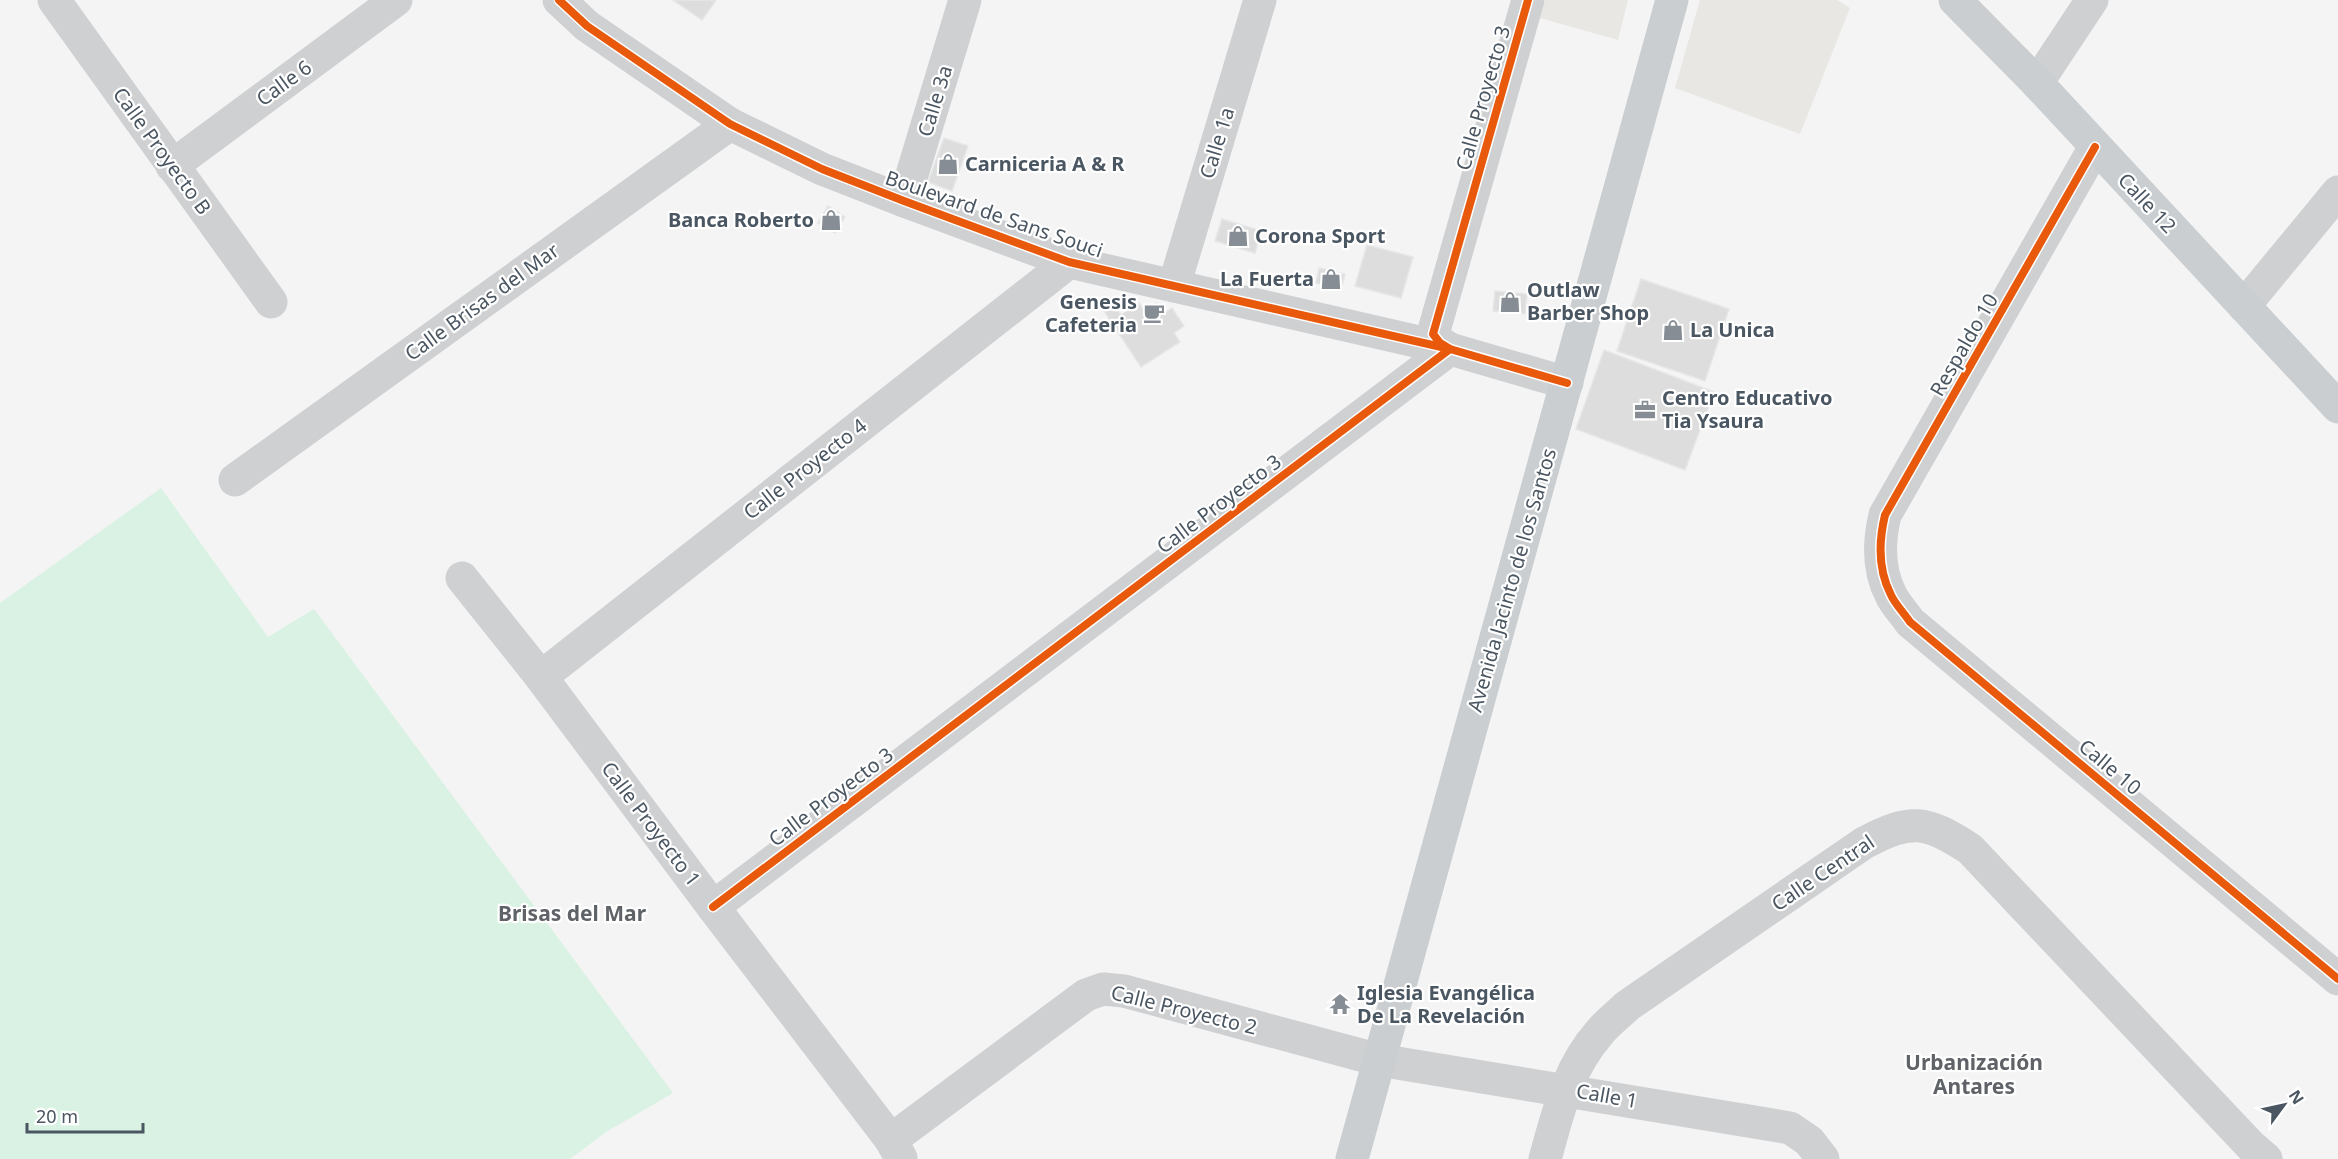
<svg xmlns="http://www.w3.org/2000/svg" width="2338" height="1159" font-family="'Noto Sans',sans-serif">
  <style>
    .commercial { fill: #e8e7e3 }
    .green { fill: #d9f2e3 }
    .building { fill: #ddddde; stroke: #e5e6e7; stroke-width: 1.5 }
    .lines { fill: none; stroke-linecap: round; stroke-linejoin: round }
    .minor { stroke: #ced0d2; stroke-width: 33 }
    .major { stroke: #caced1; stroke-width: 33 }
    .cycleway-casing { stroke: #fff; stroke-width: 11 }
    .cycleway { stroke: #e8590c; stroke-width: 8 }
    .labels { text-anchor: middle; stroke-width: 4.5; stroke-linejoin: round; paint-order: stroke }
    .street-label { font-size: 20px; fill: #4a5661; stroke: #fff }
    .poi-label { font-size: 20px; font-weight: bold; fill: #4a5661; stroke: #fff; text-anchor: start }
    .neighbourhood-label { font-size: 21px; font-weight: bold; fill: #5f6368; stroke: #fff }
  </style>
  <rect width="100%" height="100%" fill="#f4f4f4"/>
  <!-- commercial -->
  <g class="commercial">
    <path d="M 1545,0 L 1628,0 L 1618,40 L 1540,18 Z"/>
    <path d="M 1700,0 L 1837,0 L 1850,8 L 1800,134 L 1675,88 Z"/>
  </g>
  <!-- green -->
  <path class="green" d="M 161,488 L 268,637 L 314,609 L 673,1093 L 606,1132 L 570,1159 L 0,1159 L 0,603 Z"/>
  <!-- building -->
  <g class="building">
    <path d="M 673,0 L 716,0 L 702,20 Z"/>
    <path d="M 944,138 L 968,146 L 952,191 L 928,182 Z"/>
    <path d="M 828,206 L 845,217 L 835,233 L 818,223 Z"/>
    <path d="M 1222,219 L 1261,231 L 1255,253 L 1215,241 Z"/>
    <path d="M 1367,245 L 1413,257 L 1401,298 L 1355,286 Z"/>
    <path d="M 1319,268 L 1345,274 L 1341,289 L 1316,283 Z"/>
    <path d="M 1641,279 L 1729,309 L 1705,381 L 1617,351 Z"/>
    <path d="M 1495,291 L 1527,294 L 1525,314 L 1493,311 Z"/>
    <path d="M 1111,298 L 1121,315 L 1139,303 L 1145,311 L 1156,303 L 1163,314 L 1172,308 L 1184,326 L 1174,333 L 1180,342 L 1141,367 L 1100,305 Z"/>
    <path d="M 1604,350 L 1714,392 L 1685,470 L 1576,429 Z"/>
  </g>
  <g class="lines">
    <!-- minor -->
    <g class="minor">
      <path d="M 54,0 L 271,302"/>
      <path d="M 559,0 L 587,26 L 730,124 L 822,169 L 904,201 L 1069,262 L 1450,349 L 1567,383"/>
      <path d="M 2037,83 L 2092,0"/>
      <path d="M 2095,147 L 1885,515 C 1879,540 1878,570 1891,595 C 1895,604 1904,613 1910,622 L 2338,979"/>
      <path d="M 172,166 L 396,0"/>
      <path d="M 904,201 L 965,0"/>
      <path d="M 1174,286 L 1260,0"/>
      <path d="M 2244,306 L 2338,192"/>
      <path d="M 235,480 L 730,124"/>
      <path d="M 462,578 L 541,677 L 713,907 L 891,1140 L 901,1158"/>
      <path d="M 541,677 L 1069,262"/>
      <path d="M 713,907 L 1450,349 L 1440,343 L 1433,334 L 1528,0"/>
      <path d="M 891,1140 L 1086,995 L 1103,989 L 1124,991 L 1379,1060 L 1790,1128 L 1809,1141 L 1823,1159"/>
      <path d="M 1545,1159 C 1558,1113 1567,1069 1600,1032 C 1608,1022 1618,1015 1627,1006 L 1864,843 C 1911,818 1925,820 1970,849 L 2251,1146 L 2266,1159"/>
    </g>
    <!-- major -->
    <g class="major">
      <path d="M 1955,0 L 2037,83 L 2338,407"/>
      <path d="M 1352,1159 L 1672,0"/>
    </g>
    <defs>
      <g id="cycleway">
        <path d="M 559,0 L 587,26 L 730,124 L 822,169 L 904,201 L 1069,262 L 1450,349 L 1567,383"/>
        <path d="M 2095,147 L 1885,515 C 1879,540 1878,570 1891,595 C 1895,604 1904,613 1910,622 L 2338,979"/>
        <path d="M 713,907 L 1450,349 L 1440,343 L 1433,334 L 1528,0"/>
      </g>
    </defs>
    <!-- cycleway casing -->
    <use href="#cycleway" class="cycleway-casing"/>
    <!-- cycleway -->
    <use href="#cycleway" class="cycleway"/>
  </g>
  <!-- icons -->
  <defs>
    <symbol id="shop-bare" viewBox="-9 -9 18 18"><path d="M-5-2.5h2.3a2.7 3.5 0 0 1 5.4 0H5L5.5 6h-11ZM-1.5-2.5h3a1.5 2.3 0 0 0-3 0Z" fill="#868d94" stroke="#fff" stroke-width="2.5" paint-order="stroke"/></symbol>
    <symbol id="cafe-bare" viewBox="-9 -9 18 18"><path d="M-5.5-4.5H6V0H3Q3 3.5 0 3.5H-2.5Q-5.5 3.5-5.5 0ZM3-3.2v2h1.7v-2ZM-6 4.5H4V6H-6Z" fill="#868d94" stroke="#fff" stroke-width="2.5" paint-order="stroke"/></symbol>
    <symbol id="office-bare" viewBox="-9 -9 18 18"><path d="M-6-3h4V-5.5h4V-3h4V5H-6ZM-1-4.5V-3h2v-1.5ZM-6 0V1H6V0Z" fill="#868d94" stroke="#fff" stroke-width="2.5" paint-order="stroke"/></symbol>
    <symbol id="temple-bare" viewBox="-9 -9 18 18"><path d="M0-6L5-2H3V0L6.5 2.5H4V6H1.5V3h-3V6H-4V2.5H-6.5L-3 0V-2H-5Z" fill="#868d94" stroke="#fff" stroke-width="2.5" paint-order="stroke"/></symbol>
  </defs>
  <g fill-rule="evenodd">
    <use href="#shop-bare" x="933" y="149" width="30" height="30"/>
    <use href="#shop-bare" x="816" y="205" width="30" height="30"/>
    <use href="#shop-bare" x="1223" y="221" width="30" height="30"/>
    <use href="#shop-bare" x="1316" y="264" width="30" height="30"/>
    <use href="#shop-bare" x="1495" y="287" width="30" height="30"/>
    <use href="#cafe-bare" x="1139" y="298" width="30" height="30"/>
    <use href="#shop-bare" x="1658" y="315" width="30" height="30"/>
    <use href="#office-bare" x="1630" y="395" width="30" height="30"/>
    <use href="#temple-bare" x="1325" y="989" width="30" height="30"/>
  </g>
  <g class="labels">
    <!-- street labels -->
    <g class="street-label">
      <text transform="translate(284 83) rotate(-36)" y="7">Calle 6</text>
      <text transform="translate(1483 98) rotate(-74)" y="7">Calle Proyecto 3</text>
      <text transform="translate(935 101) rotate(-73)" y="7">Calle 3a</text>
      <text transform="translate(1217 143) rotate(-73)" y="7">Calle 1a</text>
      <text transform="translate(162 151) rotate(54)" y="7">Calle Proyecto B</text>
      <text transform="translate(2147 203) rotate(47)" y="7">Calle 12</text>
      <text transform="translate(994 214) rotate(19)" y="7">Boulevard de Sans Souci</text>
      <text transform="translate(482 302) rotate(-36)" y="7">Calle Brisas del Mar</text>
      <text transform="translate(1964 345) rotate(-60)" y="7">Respaldo 10</text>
      <text transform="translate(805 469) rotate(-38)" y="7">Calle Proyecto 4</text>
      <text transform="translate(1219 504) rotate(-37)" y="7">Calle Proyecto 3</text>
      <text transform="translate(1512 580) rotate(-74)" y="7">Avenida Jacinto de los Santos</text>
      <text transform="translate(2110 767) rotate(40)" y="7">Calle 10</text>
      <text transform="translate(831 797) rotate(-37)" y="7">Calle Proyecto 3</text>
      <text transform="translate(651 824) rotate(53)" y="7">Calle Proyecto 1</text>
      <text transform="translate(1823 873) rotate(-34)" y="7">Calle Central</text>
      <text transform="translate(1184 1010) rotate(14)" y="7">Calle Proyecto 2</text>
      <text transform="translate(1607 1096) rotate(10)" y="7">Calle 1</text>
    </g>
    <!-- poi labels -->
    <g class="poi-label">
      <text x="965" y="171">Carniceria A &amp; R</text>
      <text x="814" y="227" text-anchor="end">Banca Roberto</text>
      <text x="1255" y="243">Corona Sport</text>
      <text x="1314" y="286" text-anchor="end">La Fuerta</text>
      <text x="1527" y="297">Outlaw<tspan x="1527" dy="23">Barber Shop</tspan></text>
      <text x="1137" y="309" text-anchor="end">Genesis<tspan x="1137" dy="23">Cafeteria</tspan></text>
      <text x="1690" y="337">La Unica</text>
      <text x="1662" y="405">Centro Educativo<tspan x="1662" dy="23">Tia Ysaura</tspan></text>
      <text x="1357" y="1000">Iglesia Evangélica<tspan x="1357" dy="23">De La Revelación</tspan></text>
    </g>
    <!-- neighbourhood labels -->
    <g class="neighbourhood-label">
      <text x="572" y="921">Brisas del Mar</text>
      <text x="1974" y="1070">Urbanización<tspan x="1974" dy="24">Antares</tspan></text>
    </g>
  </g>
  <!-- north arrow -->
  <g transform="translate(2284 1105) rotate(57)" stroke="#ffffff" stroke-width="4.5" paint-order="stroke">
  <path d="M0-4.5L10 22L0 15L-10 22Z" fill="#4a5661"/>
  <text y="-9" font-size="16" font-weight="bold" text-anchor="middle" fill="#4a5661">N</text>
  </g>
  <!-- scale -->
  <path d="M27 1123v9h116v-9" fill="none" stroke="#4a5661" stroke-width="3"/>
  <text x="36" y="1123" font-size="18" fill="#4a5661" stroke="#ffffff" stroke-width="4.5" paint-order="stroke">20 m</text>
</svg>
